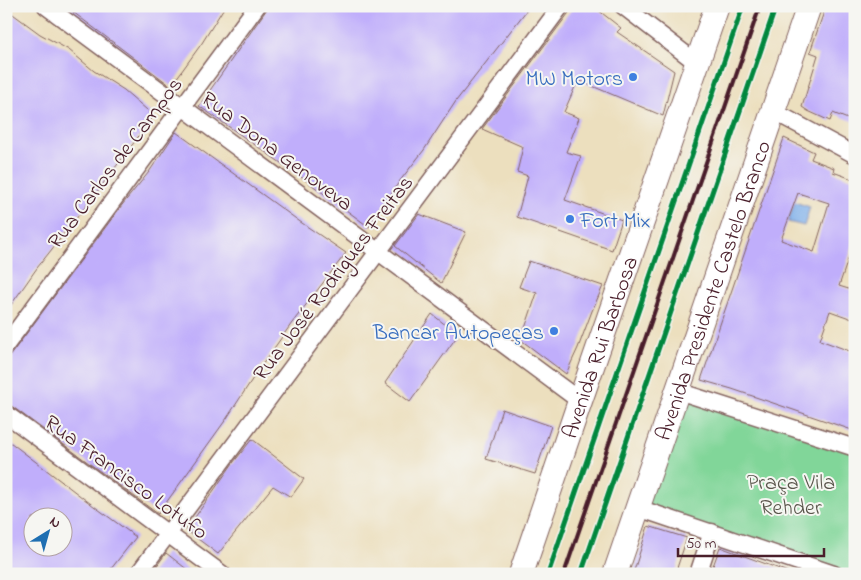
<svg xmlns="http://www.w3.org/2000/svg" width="861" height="580" font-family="'Indie Flower',sans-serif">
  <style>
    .green { fill: #81d699; stroke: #667a62 }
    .water { fill: #7daee9; stroke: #64668a }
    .building { fill: #c0aefb; fill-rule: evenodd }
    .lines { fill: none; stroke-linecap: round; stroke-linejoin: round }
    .minor-casing { stroke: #83625e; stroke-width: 19 }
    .secondary-casing { stroke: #83625e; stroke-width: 26 }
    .minor { stroke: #fff; stroke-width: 16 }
    .secondary { stroke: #fff; stroke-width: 24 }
    .rail { stroke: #4a1f2b; stroke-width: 4 }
    .cycleway-casing { stroke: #f6f6f2; stroke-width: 8 }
    .cycleway { stroke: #00873e; stroke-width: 5 }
    .shop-dot { fill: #3f7fe0; stroke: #f6f6f2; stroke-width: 2 }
    .labels { text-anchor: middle; stroke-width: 4; stroke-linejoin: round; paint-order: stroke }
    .shop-label { font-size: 22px; fill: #366cbe; stroke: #f6f6f2; text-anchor: end }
    .street-label { font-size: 22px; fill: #4a1f2b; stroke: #f6f6f2 }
    .park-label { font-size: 22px; fill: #5a564c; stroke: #f6f6f2 }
  </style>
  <rect width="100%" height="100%" fill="#f6f6f2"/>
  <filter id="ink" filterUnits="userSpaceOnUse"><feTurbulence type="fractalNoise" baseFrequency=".02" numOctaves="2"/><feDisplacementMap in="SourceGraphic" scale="10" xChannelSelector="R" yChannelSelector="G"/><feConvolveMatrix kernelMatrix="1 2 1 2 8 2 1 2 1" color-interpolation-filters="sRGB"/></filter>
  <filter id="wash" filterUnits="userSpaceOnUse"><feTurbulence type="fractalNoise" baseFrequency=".0096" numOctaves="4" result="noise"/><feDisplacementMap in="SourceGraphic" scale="20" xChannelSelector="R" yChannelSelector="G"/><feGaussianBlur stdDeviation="1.12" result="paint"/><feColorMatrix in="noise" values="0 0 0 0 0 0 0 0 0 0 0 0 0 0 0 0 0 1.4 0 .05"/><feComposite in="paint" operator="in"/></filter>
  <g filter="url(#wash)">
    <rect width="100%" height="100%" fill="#ecdfbe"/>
    <!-- green -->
    <path class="green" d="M 678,391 L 855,448 L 855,574 L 833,574 L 638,508 Z"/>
    <!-- water -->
    <path class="water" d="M 795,202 L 810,207 L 804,226 L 788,222 Z"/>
    <g id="blocks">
      <!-- building -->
      <g class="building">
        <path d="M 65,6 L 225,6 L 202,43 L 171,86 Z"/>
        <path d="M 269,6 L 530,6 L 456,101 L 424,150 L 399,182 L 369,227 L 304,179 L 199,106 Z"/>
        <path d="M 574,6 L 593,6 L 621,28 L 617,32 L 674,71 L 663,116 L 578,80 L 564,112 L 579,118 L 566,152 L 581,156 L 565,200 L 622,220 L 612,250 L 517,217 L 528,176 L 517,172 L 523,147 L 482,129 Z"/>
        <path d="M 826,6 L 855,6 L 855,122 L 833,113 L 830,121 L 808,111 L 802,107 L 818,55 L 810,52 Z"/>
        <path d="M 6,9 L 40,34 L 69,50 L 94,71 L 124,90 L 154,116 L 90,201 L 37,268 L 6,312 Z"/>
        <path d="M 176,132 L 299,221 L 346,253 L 292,323 L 257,372 L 227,418 L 158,514 L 6,402 L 6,361 L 122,205 L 149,172 Z"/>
        <path d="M 784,138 L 814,152 L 811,159 L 834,168 L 833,172 L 855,180 L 855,239 L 839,286 L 855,291 L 855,320 L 830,311 L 820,340 L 855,353 L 855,431 L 732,389 L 701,380 ZM 798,193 L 829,203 L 814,252 L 781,240 Z"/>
        <path d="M 419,214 L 466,232 L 441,283 L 395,246 Z"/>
        <path d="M 529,261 L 603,286 L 592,311 L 578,348 L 566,374 L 521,340 L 537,293 L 519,287 Z"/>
        <path d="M 432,314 L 458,335 L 410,402 L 385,383 Z"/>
        <path d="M 502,409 L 551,426 L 535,474 L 486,459 Z"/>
        <path d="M 6,439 L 83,498 L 136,537 L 107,574 L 6,574 ZM 32,518 L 62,518 L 62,548 L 32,548 Z"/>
        <path d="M 252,439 L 304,479 L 291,497 L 273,486 L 218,554 L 186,530 L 233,463 Z"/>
        <path d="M 648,526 L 687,538 L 675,574 L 633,574 Z"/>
        <path d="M 720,547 L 788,572 L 788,574 L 710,574 Z"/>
        <path d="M 166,553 L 193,574 L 151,574 Z"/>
      </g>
    </g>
  </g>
  <g filter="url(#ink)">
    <use href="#blocks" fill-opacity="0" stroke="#83625e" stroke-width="1"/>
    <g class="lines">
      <defs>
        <g id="minor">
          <path d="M 46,6 L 580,401"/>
          <path d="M 623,6 L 697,63"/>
          <path d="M 773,111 L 855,155"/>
          <path d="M 6,345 L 257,6"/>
          <path d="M 678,391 L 855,448"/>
          <path d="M 6,414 L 222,574"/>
          <path d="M 638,508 L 834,574"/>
          <path d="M 138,574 L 561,6"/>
          <path d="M 698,574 L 712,532"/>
        </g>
        <g id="secondary">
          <path id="s1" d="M 521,574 L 580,401 L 717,6"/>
          <path id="s2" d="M 615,574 L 809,6"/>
        </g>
      </defs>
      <!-- minor casing -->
      <use href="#minor" class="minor-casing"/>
      <!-- secondary casing -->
      <use href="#secondary" class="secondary-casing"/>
      <!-- minor -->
      <use href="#minor" class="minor"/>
      <!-- secondary -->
      <use href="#secondary" class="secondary"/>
      <!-- rail -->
      <path class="rail" d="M 564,574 L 760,6"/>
      <defs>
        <g id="cycleway">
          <path d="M 548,574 L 743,6"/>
          <path d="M 581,574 L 776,6"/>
        </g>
      </defs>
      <!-- cycleway casing -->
      <use href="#cycleway" class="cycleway-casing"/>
      <!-- cycleway -->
      <use href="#cycleway" class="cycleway"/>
    </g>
  </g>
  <!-- markers -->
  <g class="shop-dot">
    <circle cx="633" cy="77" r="5"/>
    <circle cx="570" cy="219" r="5"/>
    <circle cx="554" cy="331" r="5"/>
  </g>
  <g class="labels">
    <!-- shop labels -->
    <g class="shop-label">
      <text x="623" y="85">MW Motors</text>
      <text x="580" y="227" text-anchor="start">Fort Mix</text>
      <text x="544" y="339">Bancar Autopeças</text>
    </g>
    <!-- street labels -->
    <g class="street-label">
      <text transform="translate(278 150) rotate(37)" y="8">Rua Dona Genoveva</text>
      <text transform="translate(114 162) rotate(-53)" y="8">Rua Carlos de Campos</text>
      <text transform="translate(332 277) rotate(-53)" y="8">Rua José Rodrigues Freitas</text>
      <text dy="8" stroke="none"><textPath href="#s2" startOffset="300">Avenida Presidente Castelo Branco</textPath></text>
      <text dy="8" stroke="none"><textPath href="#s1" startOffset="240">Avenida Rui Barbosa</textPath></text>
      <text transform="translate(127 476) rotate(36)" y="8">Rua Francisco Lotufo</text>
    </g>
    <!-- park labels -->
    <g class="park-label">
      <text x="791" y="489">Praça Vila<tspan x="791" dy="25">Rehder</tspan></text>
    </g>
  </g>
  <!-- margin -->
  <rect width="861" height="580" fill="none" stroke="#f6f6f2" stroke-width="25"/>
  <!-- north arrow -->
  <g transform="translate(48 532) rotate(37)"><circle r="24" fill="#f6f6f2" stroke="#b1a0a2"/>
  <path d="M0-4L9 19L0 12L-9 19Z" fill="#1f6fb2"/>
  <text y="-8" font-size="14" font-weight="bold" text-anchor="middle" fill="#4a1f2b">N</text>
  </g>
  <!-- scale -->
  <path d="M678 548v8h146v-8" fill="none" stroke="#4a1f2b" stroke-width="2.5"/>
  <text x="686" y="548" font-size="15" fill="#4a1f2b" stroke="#f6f6f2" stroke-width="4" paint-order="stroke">50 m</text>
</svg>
